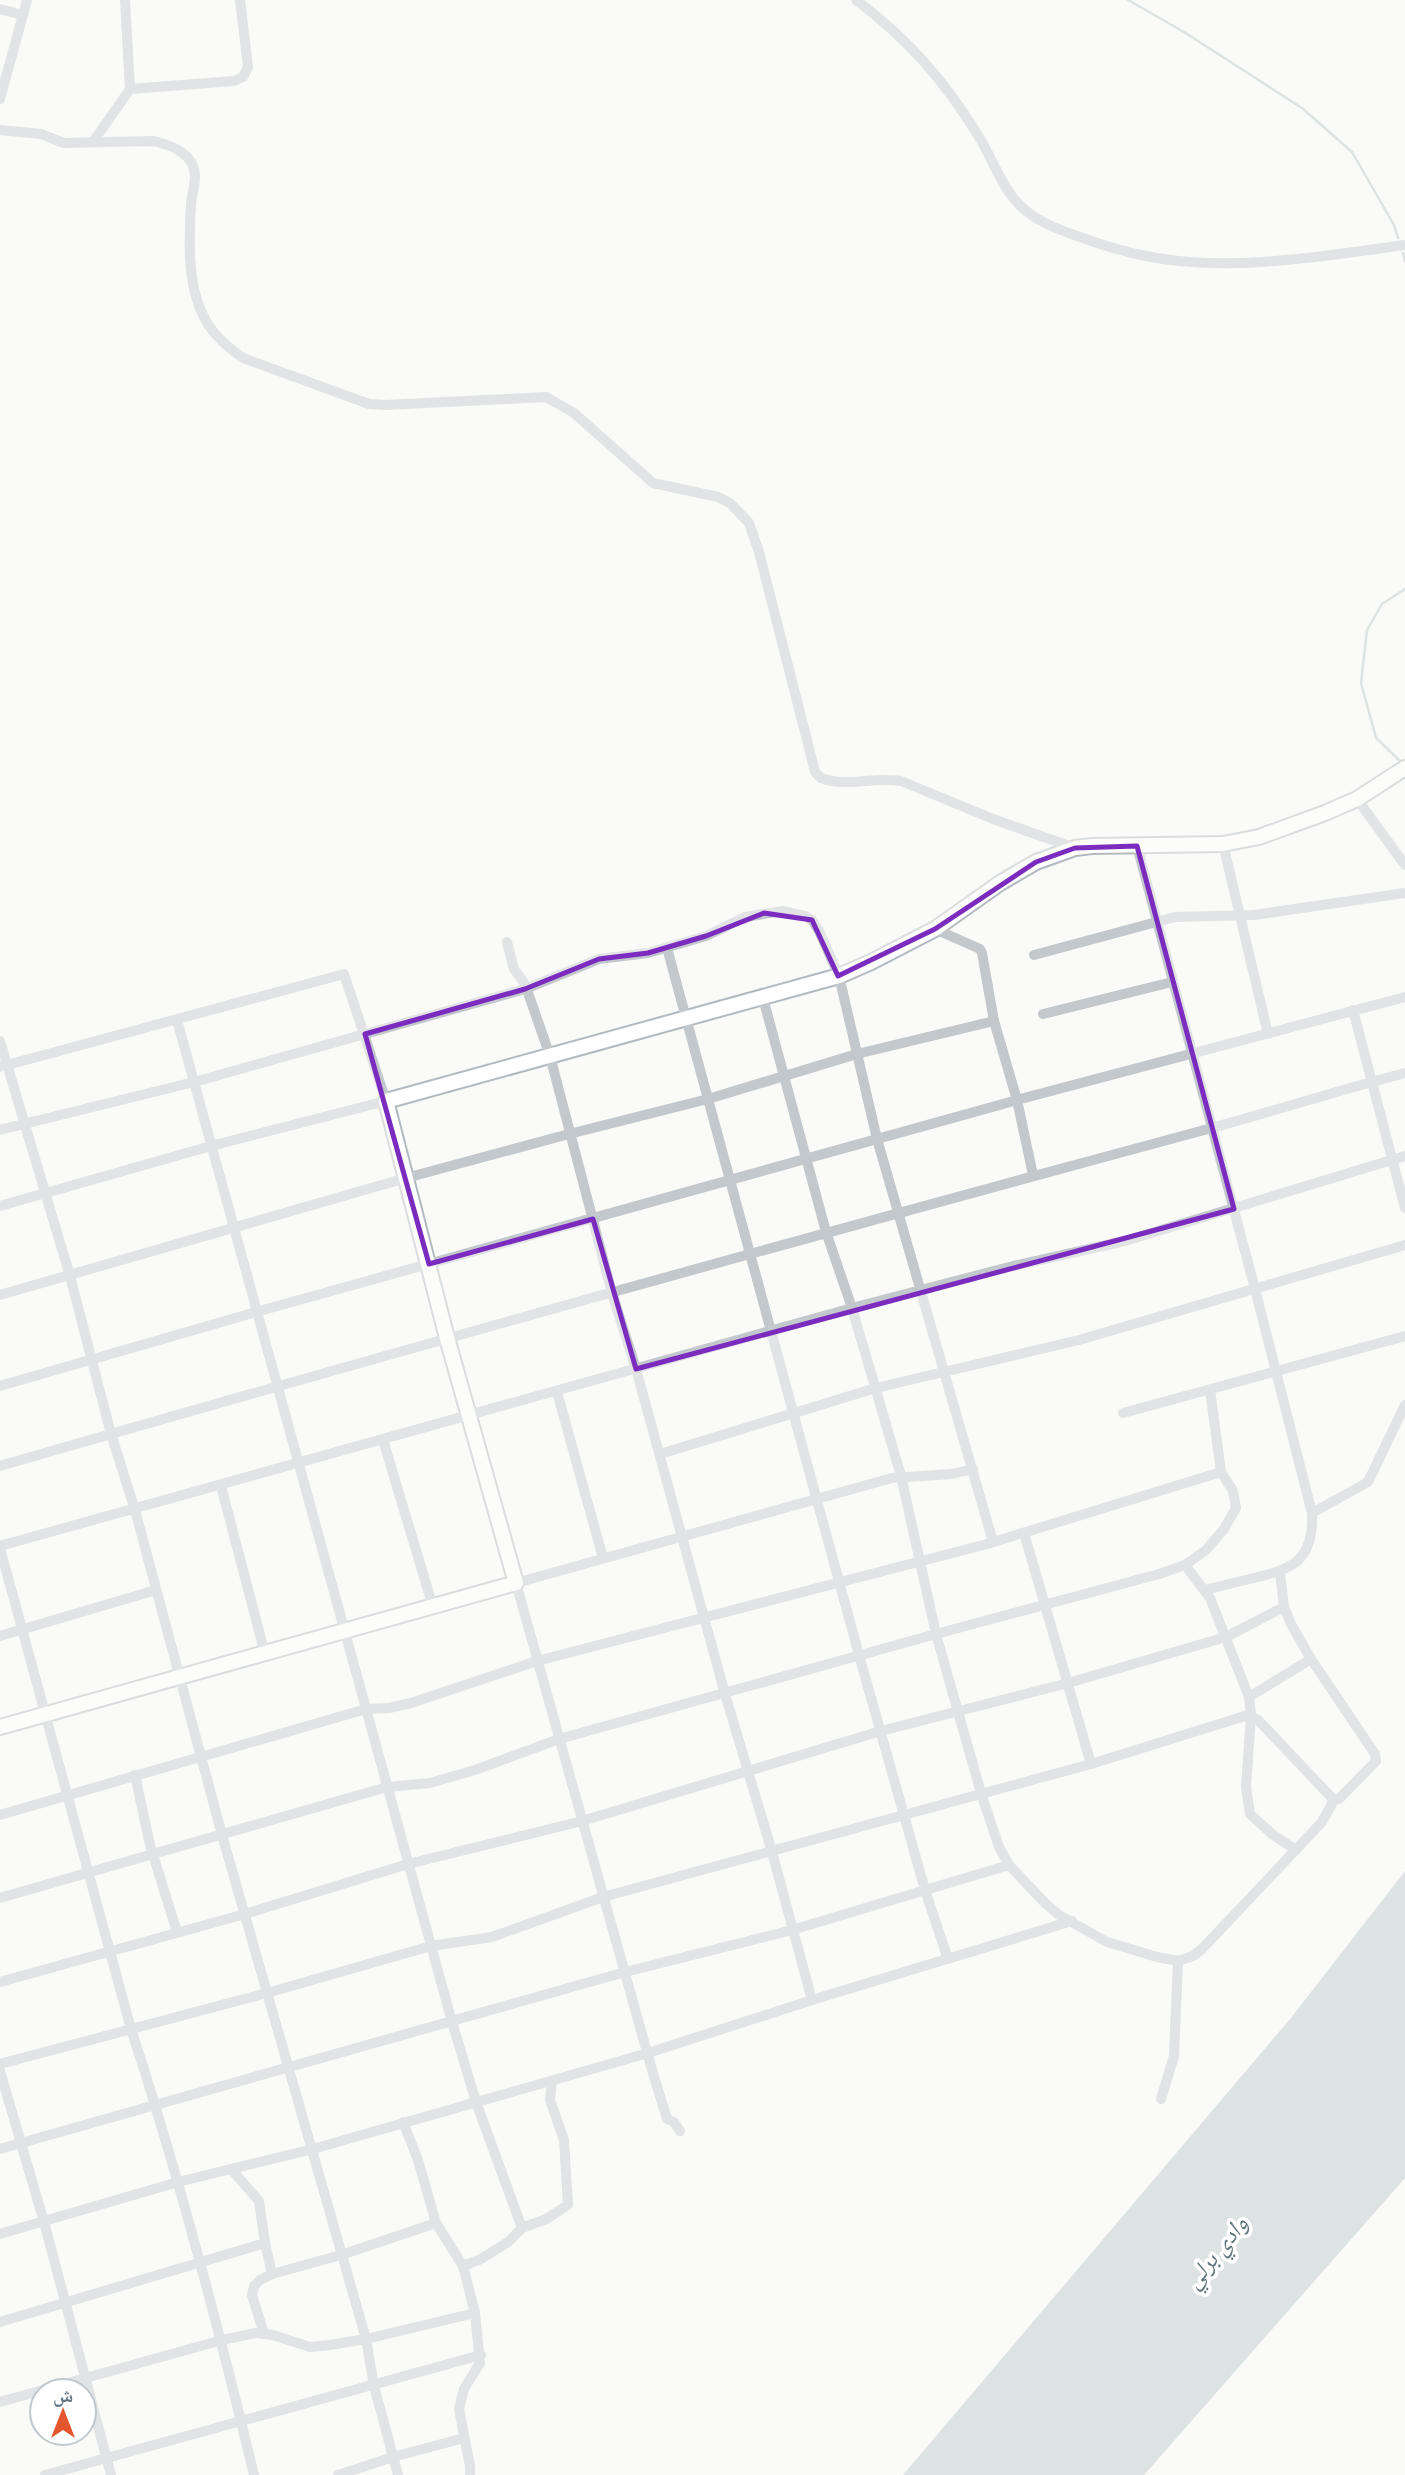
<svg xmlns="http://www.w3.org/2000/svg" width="1405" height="2475" font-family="'Fira Sans Condensed','Noto Naskh Arabic',sans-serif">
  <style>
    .water { fill: #bbc7cb }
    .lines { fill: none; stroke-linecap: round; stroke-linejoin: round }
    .stream { stroke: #bbc7cb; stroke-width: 2.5 }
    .secondary-casing { stroke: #b3babf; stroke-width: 18 }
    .street { stroke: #c3c8cc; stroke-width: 10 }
    .secondary { stroke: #fff; stroke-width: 14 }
    .marked { fill: none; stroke: #7b2cbf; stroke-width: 5; stroke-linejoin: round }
    .labels { text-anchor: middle; stroke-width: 7; stroke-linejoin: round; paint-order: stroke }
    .water-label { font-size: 24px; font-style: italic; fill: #60757c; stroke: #fff }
  </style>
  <rect width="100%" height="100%" fill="#fafaf8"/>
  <!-- water -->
  <path class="water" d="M 1405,1871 L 1405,2178 L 1144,2475 L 903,2475 L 1290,2019 Z"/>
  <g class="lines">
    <!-- stream -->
    <g class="stream">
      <path d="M 1128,0 L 1184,32 L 1302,108 L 1352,152 L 1394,225 L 1398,238"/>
      <path d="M 1403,253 L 1405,261"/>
      <path d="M 1400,761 L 1376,738 L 1361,683 L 1367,630 L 1382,604 L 1405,589"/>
    </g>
    <defs>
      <path id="secondary" d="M 0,1727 L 516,1583 L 447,1338 L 386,1101 L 839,976 L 871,962 L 935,929 L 1000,883 L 1036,862 L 1075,848 L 1092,846 L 1223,844 L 1259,837 L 1325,813 L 1357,799 L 1405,768"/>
    </defs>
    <!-- secondary casing -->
    <use href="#secondary" class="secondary-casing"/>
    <!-- street -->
    <g class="street">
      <path d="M 856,0 C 908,39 945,81 979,137 C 991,156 1001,185 1016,201 C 1032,220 1057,229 1080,237 C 1102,245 1124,252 1146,256 C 1226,273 1325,256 1405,245"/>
      <path d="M 0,9 L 23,15"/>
      <path d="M 130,89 L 234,81 L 243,77 L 248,67 L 240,0"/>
      <path d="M 0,99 L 27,0"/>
      <path d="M 0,130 L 41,134 L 64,143 L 154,141 C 169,145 187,151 193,166 C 198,177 192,192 191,204 C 189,238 187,283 203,315 C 211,333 227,347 243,358 L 369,404 L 385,405 L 546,397 L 574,413 L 653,483 L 718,497 L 730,503 L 749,523 L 759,552 L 809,748 L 815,772 L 821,778 C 846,788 875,776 901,781 L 993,819 L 1075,848"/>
      <path d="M 93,142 L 130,89 L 125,0"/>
      <path d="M 1357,799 L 1405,865"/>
      <path d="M 1223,844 L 1268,1034"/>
      <path d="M 1137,846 L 1255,1289 L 1312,1513 C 1314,1560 1293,1569 1254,1578 C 1237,1582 1221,1586 1205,1590"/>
      <path d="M 935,929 L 980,949 L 982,953 L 994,1021 L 1017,1100 L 1033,1175"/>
      <path d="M 507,942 L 514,969 L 525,984 L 550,1056 L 612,1293 L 636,1369 L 725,1694 L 772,1852 L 812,2000"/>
      <path d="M 667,948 L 859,1655 L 925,1890 L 948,1959"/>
      <path d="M 1034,955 L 1175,917 L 1254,915 L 1405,893"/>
      <path d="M 763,998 L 826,1232 L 852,1308 L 901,1476 L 936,1634 L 981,1793 L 999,1847 L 1009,1865 L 1045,1903 L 1059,1915 L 1107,1942 L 1157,1957 L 1178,1961 L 1193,1956 L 1202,1949 L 1322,1822 L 1334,1800 L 1339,1799 L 1376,1761 L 1375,1754 L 1311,1659 L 1291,1624 L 1284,1607 L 1280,1572"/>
      <path d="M 1353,1010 L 1405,1208"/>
      <path d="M 1043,1014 L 1172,982"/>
      <path d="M 177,1020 L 452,2022 L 476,2102 L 522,2228"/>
      <path d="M 0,1041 L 70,1276 L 111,1434 L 135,1510 L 222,1835 L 366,2339 L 374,2386 L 398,2475"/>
      <path d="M 0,1067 L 344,974 L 386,1101 L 211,1146 L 0,1206"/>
      <path d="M 0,1130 L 194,1082 L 365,1034 L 525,989 L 599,959 L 648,953 L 706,936 L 745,917 L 782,911 L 805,916 L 812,920 L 819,931 L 839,976 L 877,1139 L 993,1542"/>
      <path d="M 0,1295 L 406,1178 L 569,1134 L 708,1099 L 857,1054 L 994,1021"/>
      <path d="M 0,1386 L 256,1312 L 1017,1100 L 1405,997"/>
      <path d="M 557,1392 L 603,1558"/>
      <path d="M 1123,1413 L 1405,1336"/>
      <path d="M 383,1440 L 433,1607"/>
      <path d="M 660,1454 L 876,1388 L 1079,1340 L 1405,1245"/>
      <path d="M 0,1466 C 401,1350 804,1238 1208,1129 C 1274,1111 1339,1090 1405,1073"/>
      <path d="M 221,1486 L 265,1654"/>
      <path d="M 1312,1513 L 1368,1482 L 1405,1405"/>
      <path d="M 1024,1533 L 1091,1764"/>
      <path d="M 0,1546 L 852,1308 L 1013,1266 L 1125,1241 L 1405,1156"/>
      <path d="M 0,1548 L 131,2029 C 179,2176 218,2325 254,2475"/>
      <path d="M 1185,1565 L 1210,1598 L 1249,1697 L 1251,1715 L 1246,1787 L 1250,1814 L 1272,1834 L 1296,1850"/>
      <path d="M 0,1636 L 156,1590"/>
      <path d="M 1249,1697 L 1311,1659"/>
      <path d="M 135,1775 L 150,1845 L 177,1932"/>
      <path d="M 0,1815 L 366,1709 L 389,1708 L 411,1703 L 537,1661 L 987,1544 L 1221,1472"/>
      <path d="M 0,1898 L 387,1787 L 430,1783 L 475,1770 L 559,1739 L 936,1634 L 1159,1574 L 1185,1565 L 1206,1550 L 1224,1529 L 1236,1508 L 1233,1491 L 1221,1472 L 1210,1390"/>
      <path d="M 0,1982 L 245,1914 L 408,1864 L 582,1821 L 881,1731 L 1068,1683 L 1226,1637 L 1284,1607"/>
      <path d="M 0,2064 L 267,1993 L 431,1946 L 492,1937 L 603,1897 L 1091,1764 L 1248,1715 L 1258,1720 L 1334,1800"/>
      <path d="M 0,2071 L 44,2222 L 111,2475"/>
      <path d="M 1161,2099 L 1174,2056 L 1178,1961"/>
      <path d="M 403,2122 L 418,2160 L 436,2223 L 463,2266 L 475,2313 L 480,2363 L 464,2389 L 459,2409 L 470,2466 L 470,2475"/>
      <path d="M 680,2131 L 674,2122 L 667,2119 L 652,2070 L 516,1583 L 892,1478 L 952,1474 L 973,1469"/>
      <path d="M 0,2149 L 625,1972 L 792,1930 L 1009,1865"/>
      <path d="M 231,2169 L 259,2201 L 265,2243 L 272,2274"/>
      <path d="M 0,2234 L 178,2182 L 313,2149 L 648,2053 L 812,2000 L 1072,1921"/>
      <path d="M 463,2266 L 481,2259 L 508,2242 L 522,2228 L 546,2219 L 568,2205 L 564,2140 L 550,2100 L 552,2081"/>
      <path d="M 0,2322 L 265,2243"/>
      <path d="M 264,2334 L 252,2295 L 254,2286 L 260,2280 L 272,2274 L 341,2255 L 436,2223"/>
      <path d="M 0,2402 L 222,2340 L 256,2333 L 273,2335 L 310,2347 L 330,2345 L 366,2339 L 475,2313"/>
      <path d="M 45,2475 L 481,2355"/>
      <path d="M 338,2475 L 393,2457 L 464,2438"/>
    </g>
    <!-- secondary -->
    <use href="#secondary" class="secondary"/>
  </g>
  <!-- marked area -->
  <path d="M0 0H1405V2475H0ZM 1137,846 L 1234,1209 L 636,1369 L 593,1219 L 429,1264 L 365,1034 L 525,989 L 599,959 L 648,953 L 706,936 L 764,913 L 812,920 L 838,976 L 935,929 L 1036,862 L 1075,848 Z" fill="#fafaf8" fill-opacity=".55" fill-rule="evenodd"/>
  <path class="marked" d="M 1137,846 L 1234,1209 L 636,1369 L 593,1219 L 429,1264 L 365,1034 L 525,989 L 599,959 L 648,953 L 706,936 L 764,913 L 812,920 L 838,976 L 935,929 L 1036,862 L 1075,848 Z"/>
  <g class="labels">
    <!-- water labels -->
    <g class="water-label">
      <text transform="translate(1216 2252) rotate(-51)" y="8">وادي برلي</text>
    </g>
  </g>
  <!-- north arrow -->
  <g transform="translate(63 2412)"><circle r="33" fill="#ffffff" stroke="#c1c8cd" stroke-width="2"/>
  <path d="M0-5L12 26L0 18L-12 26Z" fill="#e4572e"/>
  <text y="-10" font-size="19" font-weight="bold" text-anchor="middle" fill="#657683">ش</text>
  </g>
</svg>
